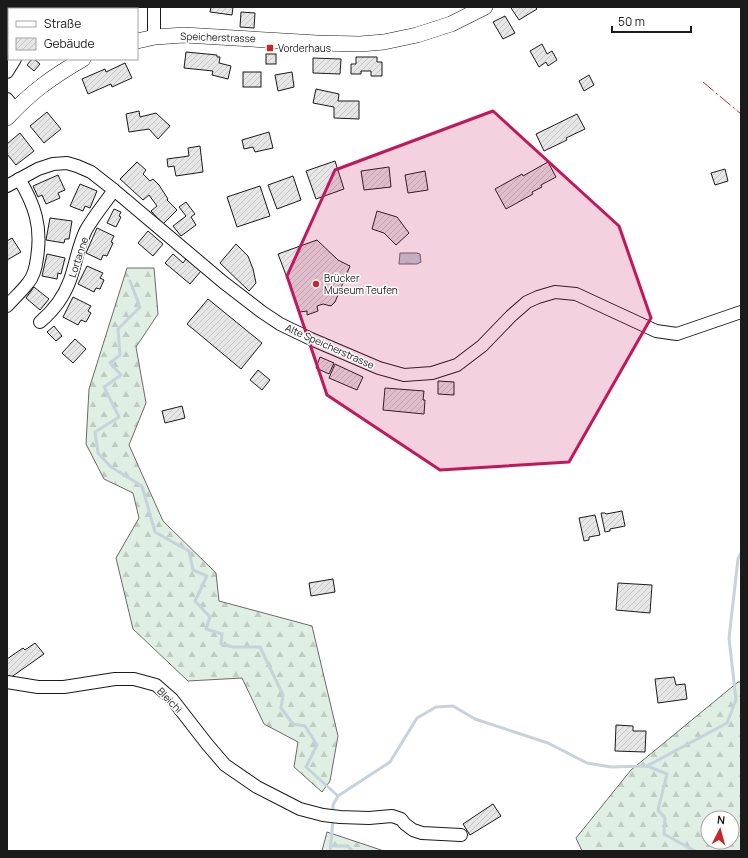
<svg xmlns="http://www.w3.org/2000/svg" width="748" height="858" font-family="Manrope,sans-serif">
  <style>
    .forest { fill: url(#forest-firs); stroke: #6a6a6a; fill-rule: evenodd }
    .water { fill: url(#water-ripples); stroke: #6a6a6a }
    .lines { fill: none; stroke-linecap: round; stroke-linejoin: round }
    .stream { stroke: #c6d2dc; stroke-width: 3 }
    .building { fill: url(#building-hatch); stroke: #1a1a1a }
    .minor-casing { stroke: #1a1a1a; stroke-width: 14 }
    .major-casing { stroke: #1a1a1a; stroke-width: 16 }
    .minor { stroke: #fff; stroke-width: 12 }
    .major { stroke: #fff; stroke-width: 15 }
    .power { stroke: #c62828; stroke-width: 1; stroke-dasharray: 14 3 2 3; stroke-linecap: butt }
    .marked { fill: #c2185b; fill-opacity: 0.2; stroke: #c2185b; stroke-width: 3; stroke-linejoin: round }
    .poi-dot { fill: #c62828; stroke: #fff; stroke-width: 1.5 }
    .labels { text-anchor: middle; stroke-width: 3; stroke-linejoin: round; paint-order: stroke }
    .street-label { font-size: 10px; fill: #1a1a1a; stroke: #fff }
    .poi-label { font-size: 10px; fill: #1a1a1a; stroke: #fff; text-anchor: start }
  </style>
  <defs>
    <pattern id="forest-firs" width="22" height="20" patternUnits="userSpaceOnUse"><rect width="22" height="20" fill="#e0efe3"/><path d="M5 1l3.5 6h-7zM16 11l3.5 6h-7z" fill="#c0ccc2"/></pattern>
    <pattern id="water-ripples" width="26" height="14" patternUnits="userSpaceOnUse"><rect width="26" height="14" fill="#c6d2dc"/><path d="M2 4q2-2 4 0t4 0M15 11q2-2 4 0t4 0" fill="none" stroke="#aab4bc"/></pattern>
    <pattern id="building-hatch" width="6" height="6" patternUnits="userSpaceOnUse"><rect width="6" height="6" fill="#e6e6e6"/><path d="M-1 1l2-2M0 6l6-6M5 7l2-2" fill="none" stroke="#c5c5c5"/></pattern>
  </defs>
  <rect width="100%" height="100%" fill="#fff"/>
  <!-- forest -->
  <g class="forest">
    <path d="M 127,268 L 154,268 L 158,314 L 136,347 L 146,403 L 129,445 L 163,521 L 216,573 L 219,601 L 312,626 L 338,736 L 330,781 L 322,792 L 294,767 L 298,742 L 264,724 L 242,678 L 188,681 L 133,629 L 116,558 L 139,518 L 133,493 L 104,479 L 86,444 L 89,389 Z"/>
    <path d="M 738,682 L 741,682 L 741,851 L 582,851 L 576,838 L 631,770 ZM 708,818 L 732,818 L 732,842 L 708,842 Z"/>
    <path d="M 327,832 L 384,851 L 322,851 Z"/>
  </g>
  <!-- water -->
  <path class="water" d="M 400,253 L 417,253 L 420,254 L 421,262 L 417,264 L 399,264 Z"/>
  <g class="lines">
    <!-- stream -->
    <g class="stream">
      <path d="M 130,281 L 140,307 L 118,329 L 120,355 L 110,363 L 121,375 L 104,387 L 119,417 L 95,432 L 98,453 L 111,467 L 142,486 L 155,532 L 189,551 L 193,570 L 207,576 L 195,601 L 210,617 L 206,629 L 222,634 L 221,644 L 233,647 L 260,647 L 283,695 L 281,708 L 293,724 L 305,726 L 317,745 L 306,767 L 338,796"/>
      <path d="M 647,766 L 667,774 L 658,810 L 665,818 L 664,834 L 695,851"/>
      <path d="M 333,814 L 333,805 L 338,796 L 390,762 L 417,718 L 436,707 L 453,706 L 475,719 L 548,743 L 587,763 L 611,767 L 647,766 L 727,723 L 736,700 L 729,638 L 738,559 L 741,553"/>
      <path d="M 331,846 L 348,846 L 352,851"/>
      <path d="M 330,851 L 333,820"/>
    </g>
  </g>
  <!-- building -->
  <g class="building">
    <path d="M 13,7 L 32,7 L 31,9 L 11,9 Z"/>
    <path d="M 211,7 L 233,7 L 232,15 L 210,12 Z"/>
    <path d="M 512,7 L 535,7 L 537,9 L 519,20 L 511,8 Z"/>
    <path d="M 241,12 L 255,13 L 254,28 L 240,27 Z"/>
    <path d="M 505,16 L 515,33 L 503,39 L 493,22 Z"/>
    <path d="M 542,44 L 547,54 L 552,51 L 557,60 L 548,66 L 546,62 L 539,67 L 530,51 Z"/>
    <path d="M 186,52 L 217,55 L 217,57 L 220,57 L 219,63 L 231,66 L 228,79 L 212,75 L 213,71 L 184,68 Z"/>
    <rect x="266" y="54" width="10" height="10"/>
    <path d="M 356,57 L 377,57 L 377,62 L 382,62 L 382,76 L 371,76 L 371,71 L 361,71 L 361,74 L 351,74 L 351,64 L 356,64 Z"/>
    <path d="M 313,58 L 341,59 L 340,74 L 313,73 Z"/>
    <path d="M 32,59 L 34,59 L 40,64 L 34,71 L 27,65 Z"/>
    <path d="M 125,63 L 132,78 L 112,87 L 111,84 L 88,94 L 82,79 L 105,69 L 106,72 Z"/>
    <rect x="243" y="72" width="18" height="15"/>
    <path d="M 292,72 L 294,87 L 278,91 L 275,75 Z"/>
    <path d="M 589,75 L 594,85 L 584,91 L 579,81 Z"/>
    <path d="M 316,89 L 339,94 L 338,101 L 359,101 L 359,119 L 334,118 L 334,107 L 313,103 Z"/>
    <path d="M 139,111 L 140,117 L 156,113 L 170,126 L 158,139 L 149,129 L 129,132 L 126,114 Z"/>
    <path d="M 47,112 L 61,129 L 44,143 L 30,126 Z"/>
    <path d="M 577,114 L 585,129 L 566,138 L 567,140 L 544,151 L 536,134 Z"/>
    <path d="M 269,132 L 273,148 L 255,152 L 253,147 L 244,149 L 242,140 Z"/>
    <path d="M 20,133 L 34,151 L 16,165 L 7,154 L 7,144 Z"/>
    <path d="M 200,146 L 203,172 L 176,176 L 174,166 L 168,167 L 167,159 L 189,156 L 188,148 Z"/>
    <path d="M 335,161 L 344,189 L 316,199 L 306,171 Z"/>
    <path d="M 137,162 L 146,170 L 143,174 L 150,181 L 153,179 L 159,185 L 168,199 L 167,200 L 177,210 L 163,224 L 151,211 L 157,206 L 149,195 L 143,200 L 120,179 Z"/>
    <path d="M 548,162 L 556,177 L 541,185 L 542,187 L 532,192 L 533,194 L 506,209 L 495,189 L 522,174 L 523,176 Z"/>
    <path d="M 389,167 L 391,187 L 364,190 L 361,171 Z"/>
    <path d="M 725,169 L 728,181 L 715,185 L 711,173 Z"/>
    <path d="M 425,171 L 428,190 L 408,193 L 405,175 Z"/>
    <path d="M 58,175 L 65,190 L 58,193 L 60,198 L 46,204 L 42,195 L 38,197 L 33,186 Z"/>
    <path d="M 293,176 L 301,200 L 277,209 L 268,185 Z"/>
    <path d="M 80,184 L 97,191 L 90,208 L 85,206 L 83,211 L 70,206 Z"/>
    <path d="M 260,186 L 270,216 L 237,227 L 227,197 Z"/>
    <path d="M 186,202 L 195,214 L 191,217 L 196,225 L 181,236 L 173,226 L 186,216 L 179,207 Z"/>
    <path d="M 114,209 L 121,212 L 119,216 L 121,217 L 116,227 L 107,223 Z"/>
    <path d="M 377,211 L 397,217 L 409,233 L 396,245 L 384,233 L 372,229 Z"/>
    <path d="M 50,218 L 72,221 L 69,239 L 65,239 L 64,243 L 46,240 Z"/>
    <path d="M 97,228 L 114,236 L 111,242 L 113,243 L 107,256 L 103,255 L 101,260 L 86,253 Z"/>
    <path d="M 148,231 L 163,244 L 153,256 L 138,243 Z"/>
    <path d="M 12,238 L 21,252 L 7,260 L 7,241 Z"/>
    <path d="M 317,240 L 338,260 L 350,266 L 335,302 L 331,306 L 323,304 L 317,306 L 318,311 L 307,315 L 307,311 L 300,312 L 278,254 Z"/>
    <path d="M 236,244 L 248,256 L 253,269 L 256,283 L 249,291 L 220,263 Z"/>
    <path d="M 47,254 L 65,258 L 61,274 L 58,273 L 57,279 L 42,276 Z"/>
    <path d="M 173,254 L 183,263 L 186,259 L 201,271 L 190,284 L 165,263 Z"/>
    <path d="M 87,266 L 103,273 L 100,278 L 104,280 L 100,289 L 96,288 L 94,292 L 78,284 Z"/>
    <path d="M 34,287 L 49,299 L 40,310 L 26,298 Z"/>
    <path d="M 73,297 L 91,306 L 88,311 L 91,313 L 86,322 L 81,320 L 78,325 L 63,317 Z"/>
    <path d="M 208,299 L 262,343 L 241,369 L 187,324 Z"/>
    <path d="M 54,326 L 62,336 L 56,341 L 47,332 Z"/>
    <path d="M 75,339 L 86,349 L 73,363 L 62,353 Z"/>
    <path d="M 320,357 L 334,363 L 329,374 L 316,368 Z"/>
    <path d="M 335,364 L 363,377 L 357,390 L 329,378 Z"/>
    <path d="M 258,370 L 270,380 L 262,390 L 250,380 Z"/>
    <path d="M 438,381 L 454,382 L 454,395 L 438,394 Z"/>
    <path d="M 385,388 L 424,391 L 423,400 L 425,400 L 424,414 L 383,410 Z"/>
    <path d="M 182,406 L 185,418 L 165,423 L 162,411 Z"/>
    <path d="M 622,511 L 625,526 L 610,529 L 610,531 L 605,532 L 601,513 L 605,513 L 606,514 Z"/>
    <path d="M 595,515 L 600,535 L 589,537 L 589,540 L 584,541 L 579,518 Z"/>
    <path d="M 333,579 L 335,592 L 311,596 L 309,583 Z"/>
    <path d="M 618,583 L 652,585 L 650,613 L 616,610 Z"/>
    <path d="M 35,643 L 44,654 L 10,678 L 7,674 L 7,659 L 23,648 L 25,650 Z"/>
    <path d="M 674,677 L 676,685 L 685,684 L 687,699 L 658,703 L 655,679 Z"/>
    <path d="M 616,725 L 633,726 L 633,731 L 646,731 L 645,752 L 615,751 Z"/>
    <path d="M 493,804 L 501,816 L 470,835 L 463,824 Z"/>
  </g>
  <g class="lines">
    <defs>
      <g id="minor">
        <path d="M 41,7 L 41,9"/>
        <path d="M 154,7 L 154,31 L 155,37"/>
        <path d="M 7,72 L 15,59"/>
        <path d="M 7,99 L 15,109"/>
        <path d="M 7,186 L 38,169 L 53,164 L 67,163 L 77,166 L 91,172 L 114,190 L 223,282 L 262,312 L 280,324 L 311,339 L 379,368 L 404,375 L 432,373 L 457,365 L 482,346 L 511,316 L 527,302 L 538,297 L 555,292 L 576,294 L 656,331 L 677,334 L 741,312"/>
        <path d="M 7,306 C 14,298 22,291 28,283 C 34,276 36,267 37,258 C 42,227 35,205 19,179"/>
        <path d="M 40,322 C 53,311 64,297 70,280 C 76,263 78,246 86,230 C 94,216 105,203 114,190"/>
        <path d="M 7,682 L 38,687 L 64,687 L 115,679 L 134,679 L 156,685 L 172,699 L 207,744 L 225,765 L 257,787 L 300,809 L 323,815 L 340,817 L 369,818 L 392,816 L 401,819 L 405,824 L 413,830 L 422,833 L 461,835"/>
      </g>
      <g id="major">
        <path d="M 137,41 L 155,37 L 184,35 L 317,43 L 360,44 L 384,42 L 417,35 L 451,24 L 485,7"/>
        <path d="M 7,118 C 31,92 52,77 83,59"/>
      </g>
    </defs>
    <!-- minor casing -->
    <use href="#minor" class="minor-casing"/>
    <!-- major casing -->
    <use href="#major" class="major-casing"/>
    <!-- minor -->
    <use href="#minor" class="minor"/>
    <!-- major -->
    <use href="#major" class="major"/>
    <!-- power -->
    <path class="power" d="M 703,82 L 741,114"/>
  </g>
  <!-- marked area -->
  <path class="marked" d="M 493,111 L 619,226 L 651,318 L 569,462 L 440,470 L 327,395 L 287,276 L 335,170 Z"/>
  <!-- markers -->
  <g class="poi-dot">
    <rect x="266" y="44" width="8" height="8" rx="2"/>
    <circle cx="316" cy="284" r="4"/>
  </g>
  <g class="labels">
    <!-- street labels -->
    <g class="street-label">
      <text transform="translate(218 37) rotate(2)" y="4">Speicherstrasse</text>
      <text transform="translate(78 257) rotate(-72)" y="4">Lortanne</text>
      <text transform="translate(330 346) rotate(24)" y="4">Alte Speicherstrasse</text>
      <text transform="translate(170 700) rotate(46)" y="4">Bleichi</text>
    </g>
    <!-- poi labels -->
    <g class="poi-label">
      <text x="278" y="52">Vorderhaus</text>
      <text x="324" y="282">Brücker<tspan x="324" dy="12">Museum Teufen</tspan></text>
    </g>
  </g>
  <!-- border -->
  <rect width="748" height="858" fill="none" stroke="#1a1a1a" stroke-width="16"/>
  <!-- legend -->
  <rect x="8" y="8" width="130" height="52" fill="#ffffff" stroke="#a3a3a3"/>
  <rect x="16" y="21" width="20" height="6" fill="#ffffff" stroke="#a3a3a3"/>
  <text x="44" y="28" font-size="12" fill="#1a1a1a">Straße</text>
  <rect x="16" y="38" width="20" height="12" fill="url(#building-hatch)" stroke="#a3a3a3"/>
  <text x="44" y="48" font-size="12" fill="#1a1a1a">Gebäude</text>
  <!-- north arrow -->
  <g transform="translate(720 830) rotate(6)"><circle r="19" fill="#ffffff" stroke="#a3a3a3"/>
  <path d="M0-3L7 15L0 10L-7 15Z" fill="#c62828"/>
  <text y="-6" font-size="11" font-weight="bold" text-anchor="middle" fill="#1a1a1a">N</text>
  </g>
  <!-- scale -->
  <path d="M612 26v6h79v-6" fill="none" stroke="#1a1a1a" stroke-width="2"/>
  <text x="618" y="26" font-size="12" fill="#1a1a1a" stroke="#ffffff" stroke-width="3" paint-order="stroke">50 m</text>
</svg>
